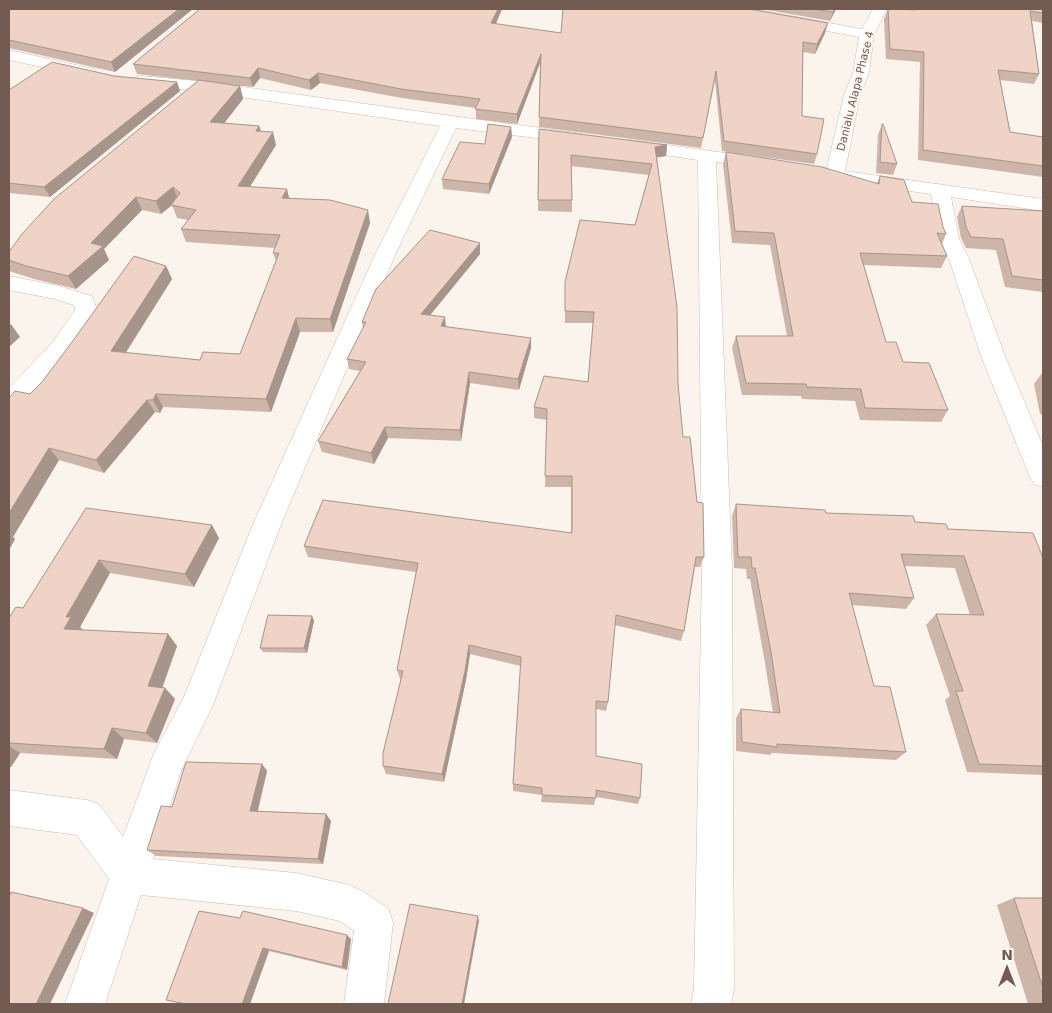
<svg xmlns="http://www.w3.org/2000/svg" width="1052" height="1013" font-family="'DejaVu Sans',sans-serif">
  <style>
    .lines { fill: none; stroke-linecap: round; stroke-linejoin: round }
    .minor-casing { stroke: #ccbcb2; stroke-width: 1 }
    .minor { fill: #fff; fill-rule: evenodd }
    .wall { fill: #cdb5aa }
    .shaded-wall { fill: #a7948b }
    .building { fill: #eed3c6; stroke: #a7948b }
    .labels { text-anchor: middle; stroke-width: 4.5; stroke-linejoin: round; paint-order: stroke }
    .far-street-label { font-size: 11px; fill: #745b51; stroke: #fef8f2 }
  </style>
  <rect width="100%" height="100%" fill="#fbf4ec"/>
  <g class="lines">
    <defs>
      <g id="minor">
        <path d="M 724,9 L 753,9 L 862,29 L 873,9 L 887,9 L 874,34 L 869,73 L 860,95 L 845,171 L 1043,199 L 1043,211 L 951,197 L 959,239 L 969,259 L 1005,356 L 1043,446 L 1043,487 L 1034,484 L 1030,477 L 981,356 L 949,259 L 939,239 L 931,194 L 824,179 L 817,177 L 815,173 L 817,169 L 827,168 L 844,95 L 853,73 L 859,37 L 731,13 L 726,12 Z"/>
        <path d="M 9,50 L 94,69 L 96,72 L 94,75 L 88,77 L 9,60 Z"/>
        <path d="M 140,76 L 199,81 L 576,133 L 582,134 L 585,138 L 582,142 L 576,143 L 456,128 L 395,255 L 282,522 L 213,705 L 181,771 L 153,859 L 296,873 L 349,885 L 362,891 L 388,908 L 393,922 L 384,1004 L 344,1004 L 354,931 L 340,921 L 296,911 L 141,895 L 105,1004 L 65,1004 L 109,879 L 77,835 L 9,826 L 9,790 L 87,800 L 100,805 L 123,837 L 154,753 L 184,697 L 254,522 L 375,255 L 440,126 L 199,91 L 134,84 L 132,81 L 134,78 Z"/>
        <path d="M 631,140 L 761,158 L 767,159 L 770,163 L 767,167 L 761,168 L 716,162 L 732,570 L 734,989 L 731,1004 L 691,1004 L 694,989 L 702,570 L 698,160 L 625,149 L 622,145 L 625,141 Z"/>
        <path d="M 9,276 L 59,286 L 92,296 L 97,310 C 76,348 47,378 18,409 L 9,412 L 9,388 L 53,342 L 75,310 L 74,305 L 55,299 L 9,290 Z"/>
      </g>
    </defs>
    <!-- minor casing -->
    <use href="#minor" class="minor-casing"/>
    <!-- minor -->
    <use href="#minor" class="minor"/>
  </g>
  <!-- wall -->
  <g class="wall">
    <path d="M 9,9 L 193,9 L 115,72 L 9,48 Z"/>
    <path d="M 200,9 L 502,9 L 496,24 L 561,33 L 828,23 L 825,33 L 815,54 L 803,52 L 802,116 L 817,154 L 814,164 L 722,151 L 715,81 L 701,148 L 539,127 L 540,63 L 517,124 L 476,119 L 476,108 L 402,98 L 320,83 L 311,90 L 260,78 L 253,87 L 212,83 L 240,86 L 243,99 L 224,123 L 259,126 L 261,131 L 276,145 L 250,187 L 289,198 L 370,223 L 333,332 L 300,332 L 271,412 L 163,407 L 160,413 L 155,412 L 104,473 L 59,460 L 13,537 L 15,539 L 9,550 L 30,394 L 166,266 L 172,279 L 126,353 L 200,360 L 240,354 L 276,261 L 273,253 L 275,248 L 186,242 L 181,229 L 188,220 L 177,218 L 172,205 L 161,214 L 142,210 L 104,249 L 109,260 L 76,289 L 34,279 L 9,271 L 9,252 L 198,81 L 137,74 L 133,64 Z"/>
    <path d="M 762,9 L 836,9 L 830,21 Z"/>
    <path d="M 888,9 L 912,10 L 912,9 L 1043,9 L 1043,23 L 1032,21 L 1039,74 L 1034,84 L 1000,80 L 1010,132 L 1043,137 L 1043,177 L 918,160 L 920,62 L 886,59 L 884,19 Z"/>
    <path d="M 114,76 L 177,82 L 180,91 L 50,197 L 9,193 L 9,90 Z"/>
    <path d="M 882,124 L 897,164 L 893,175 L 876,173 L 878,135 Z"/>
    <path d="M 511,127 L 512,137 L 489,194 L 443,189 L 442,179 L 485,144 Z"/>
    <path d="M 539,129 L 667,145 L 666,156 L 657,157 L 683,437 L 704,557 L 700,567 L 695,567 L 684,631 L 681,641 L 615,625 L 608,702 L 606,711 L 596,709 L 596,756 L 640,798 L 638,804 L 596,797 L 594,805 L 541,802 L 542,795 L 513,791 L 513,784 L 521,666 L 470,654 L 466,680 L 444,782 L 386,774 L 383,766 L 401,679 L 400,679 L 397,670 L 416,572 L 308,557 L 304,546 L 571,533 L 571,487 L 545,487 L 547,420 L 534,418 L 534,407 L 588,382 L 593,323 L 565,323 L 565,282 L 635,225 L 649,175 L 571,166 L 572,200 L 572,212 L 538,211 Z"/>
    <path d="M 726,152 L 877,183 L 880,176 L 943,227 L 946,234 L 942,244 L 947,256 L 941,268 L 864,265 L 886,342 L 903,362 L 948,410 L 941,422 L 860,420 L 855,401 L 802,399 L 801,396 L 742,395 L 732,348 L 736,336 L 787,336 L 770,245 L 732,243 L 723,164 Z"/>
    <path d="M 962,206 L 1043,211 L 1043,292 L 1005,287 L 996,250 L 966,248 L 961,238 L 957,217 Z"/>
    <path d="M 480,243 L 480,254 L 430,315 L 446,326 L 531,348 L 519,390 L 470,383 L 461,441 L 388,438 L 374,464 L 322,452 L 318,441 L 360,371 L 349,369 L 347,359 L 363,328 L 362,322 Z"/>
    <path d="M 1042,373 L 1043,373 L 1043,415 L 1040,414 L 1034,384 Z"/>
    <path d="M 736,504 L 915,522 L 948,529 L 1043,558 L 1043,775 L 967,772 L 945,700 L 950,696 L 926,625 L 936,614 L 970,615 L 955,568 L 905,566 L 914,598 L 906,609 L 852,605 L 874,686 L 906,752 L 896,760 L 772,753 L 770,755 L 736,751 L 736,718 L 741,709 L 773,713 L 765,663 L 750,579 L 747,579 L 746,569 L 734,568 L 732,516 Z"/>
    <path d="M 86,508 L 219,538 L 194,587 L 110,573 L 80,627 L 83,630 L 168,634 L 177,646 L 162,687 L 165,688 L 175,699 L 157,743 L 124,739 L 117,759 L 20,753 L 11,767 L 9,767 L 9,618 L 23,608 Z"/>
    <path d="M 312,616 L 314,621 L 307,653 L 263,652 L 260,648 Z"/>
    <path d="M 262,764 L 267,771 L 258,811 L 326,814 L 331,821 L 323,864 L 156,856 L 147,850 L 172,807 Z"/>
    <path d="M 1014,898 L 1043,898 L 1043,1004 L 1028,1004 L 997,905 Z"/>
    <path d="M 199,911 L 351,939 L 347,970 L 269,951 L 250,1004 Z"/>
  </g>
  <!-- shaded-wall -->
  <g class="shaded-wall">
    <path d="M 179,9 L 193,9 L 115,72 L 111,62 Z"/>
    <path d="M 498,9 L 502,9 L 492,32 L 491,23 Z"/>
    <path d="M 835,9 L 836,9 L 830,21 L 833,12 Z"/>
    <path d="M 828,23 L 825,33 L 815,54 L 817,44 Z"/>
    <path d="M 541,54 L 540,63 L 517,124 L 517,114 Z"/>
    <path d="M 258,68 L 260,78 L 253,87 L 250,78 Z"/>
    <path d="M 318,73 L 320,83 L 311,90 L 309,80 Z"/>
    <path d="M 177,82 L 180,91 L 50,197 L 44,187 Z"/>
    <path d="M 240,86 L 243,99 L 215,135 L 210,122 Z"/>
    <path d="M 259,126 L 263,139 L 256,131 Z"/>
    <path d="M 511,127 L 512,137 L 489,194 L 489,184 Z"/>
    <path d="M 273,132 L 276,145 L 242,199 L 238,186 Z"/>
    <path d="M 667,145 L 666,156 L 654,158 L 655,147 Z"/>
    <path d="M 173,187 L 178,200 L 161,214 L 156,201 Z"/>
    <path d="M 287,189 L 290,202 L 282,198 Z"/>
    <path d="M 136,197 L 142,210 L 104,249 L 109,260 L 76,289 L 68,276 L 91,243 Z"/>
    <path d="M 368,210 L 370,223 L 333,332 L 330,319 Z"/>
    <path d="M 480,243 L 480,254 L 423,324 L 421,314 Z"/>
    <path d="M 166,266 L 172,279 L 118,364 L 111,351 Z"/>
    <path d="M 445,317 L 446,328 L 441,326 Z"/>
    <path d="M 296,318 L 300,332 L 271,412 L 266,399 Z"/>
    <path d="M 11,324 L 20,337 L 9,347 L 9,326 Z"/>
    <path d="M 531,338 L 531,348 L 519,390 L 518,379 Z"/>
    <path d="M 469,372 L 470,383 L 461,441 L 460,430 Z"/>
    <path d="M 156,394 L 163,407 L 160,413 L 153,400 Z"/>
    <path d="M 147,400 L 155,412 L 104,473 L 96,460 Z"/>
    <path d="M 385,427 L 388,438 L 374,464 L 371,453 Z"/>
    <path d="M 49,448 L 59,460 L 13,537 L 15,539 L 9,550 L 9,513 Z"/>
    <path d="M 212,525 L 219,538 L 194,587 L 185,574 Z"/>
    <path d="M 99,560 L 110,573 L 80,627 L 83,630 L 64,629 L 66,617 Z"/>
    <path d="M 312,616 L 314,621 L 307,653 L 304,648 Z"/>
    <path d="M 168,634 L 177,646 L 159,697 L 148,686 Z"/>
    <path d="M 469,645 L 470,654 L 466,680 L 444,782 L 442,774 Z"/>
    <path d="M 165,688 L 175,699 L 157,743 L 146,733 Z"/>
    <path d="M 112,728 L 124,739 L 117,759 L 104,749 Z"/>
    <path d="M 9,746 L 20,753 L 11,767 L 9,766 Z"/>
    <path d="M 262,764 L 267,771 L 256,817 L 250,811 Z"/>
    <path d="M 326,814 L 331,821 L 323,864 L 318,859 Z"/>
    <path d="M 83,908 L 94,913 L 50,1004 L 36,1004 Z"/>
    <path d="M 478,916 L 479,921 L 464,1004 L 462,1004 Z"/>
    <path d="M 347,935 L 351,939 L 347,970 L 342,967 Z"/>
    <path d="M 263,948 L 269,951 L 250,1004 L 242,1004 Z"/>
  </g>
  <!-- building -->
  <g class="building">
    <path d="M 9,9 L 179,9 L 111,62 L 9,40 Z"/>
    <path d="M 200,9 L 498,9 L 491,23 L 561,33 L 563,9 L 749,9 L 828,23 L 817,44 L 803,42 L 802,116 L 824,119 L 817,154 L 724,141 L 716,71 L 703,138 L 539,117 L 541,54 L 517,114 L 475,109 L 480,99 L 401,89 L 318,73 L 309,80 L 258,68 L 250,78 L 133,64 Z"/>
    <path d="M 814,9 L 835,9 L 833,12 Z"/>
    <path d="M 888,9 L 904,9 L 914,10 L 914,9 L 1043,9 L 1043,13 L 1030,11 L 1039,74 L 998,70 L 1010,132 L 1043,137 L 1043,166 L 923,150 L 924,52 L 890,49 Z"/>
    <path d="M 52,62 L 114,76 L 177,82 L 44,187 L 9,183 L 9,90 Z"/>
    <path d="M 199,80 L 240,86 L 210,122 L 259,126 L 256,131 L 273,132 L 238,186 L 287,189 L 282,198 L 330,200 L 368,210 L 330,319 L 296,318 L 266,399 L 156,394 L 153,400 L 147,400 L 96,460 L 49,448 L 9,513 L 9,398 L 15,391 L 30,394 L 42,382 L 72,342 L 134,256 L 166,266 L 111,351 L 200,360 L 203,352 L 240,354 L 279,253 L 273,253 L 280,235 L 181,229 L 196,210 L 171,205 L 180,193 L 173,187 L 156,201 L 136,197 L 91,243 L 103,246 L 68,276 L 26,266 L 9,260 L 9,252 L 22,234 L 54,199 Z"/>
    <path d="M 488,124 L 511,127 L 489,184 L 442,179 L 460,142 L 485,144 Z"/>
    <path d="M 882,124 L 883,124 L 897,164 L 880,162 Z"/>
    <path d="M 539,129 L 667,145 L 655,147 L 677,307 L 678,384 L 683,437 L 690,437 L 697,502 L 703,503 L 704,557 L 696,557 L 684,631 L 616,615 L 608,702 L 596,701 L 596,756 L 642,764 L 640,798 L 596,790 L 596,798 L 542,795 L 542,788 L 513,784 L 521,657 L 469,645 L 465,671 L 442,774 L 383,766 L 383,753 L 403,671 L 397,670 L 418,563 L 304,546 L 323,500 L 572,533 L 572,476 L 545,476 L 547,409 L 534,407 L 544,376 L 588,382 L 594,312 L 565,311 L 565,282 L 580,220 L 635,225 L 652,164 L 571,155 L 572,200 L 538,200 Z"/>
    <path d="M 726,152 L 822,167 L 879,184 L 880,176 L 904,180 L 912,202 L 938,204 L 943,227 L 946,234 L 937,233 L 947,256 L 860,253 L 886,342 L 896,342 L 903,362 L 929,363 L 948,410 L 865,408 L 861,389 L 807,387 L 806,384 L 746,383 L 736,336 L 793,336 L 774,233 L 735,231 Z"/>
    <path d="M 962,206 L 1043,211 L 1043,280 L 1012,276 L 1003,239 L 971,237 L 966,227 Z"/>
    <path d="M 430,230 L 480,243 L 421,314 L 445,317 L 441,326 L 531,338 L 518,379 L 469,372 L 460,430 L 385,427 L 371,453 L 318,441 L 366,362 L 347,359 L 366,322 L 362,322 L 376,289 Z"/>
    <path d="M 736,504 L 825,510 L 826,513 L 913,516 L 915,522 L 946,524 L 948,529 L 1033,533 L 1043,558 L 1043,766 L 979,764 L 956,691 L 963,691 L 936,614 L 984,615 L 964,556 L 901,554 L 914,598 L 849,593 L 874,686 L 890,687 L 906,752 L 777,744 L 777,747 L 742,742 L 741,709 L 780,713 L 771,652 L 755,568 L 752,568 L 751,557 L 738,557 Z"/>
    <path d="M 86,508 L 212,525 L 185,574 L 99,560 L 66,617 L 71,617 L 64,629 L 168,634 L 148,686 L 165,688 L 146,733 L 112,728 L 104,749 L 9,743 L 9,618 L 16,607 L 23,608 Z"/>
    <path d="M 268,615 L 312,616 L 304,648 L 260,648 Z"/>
    <path d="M 186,762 L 262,764 L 250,811 L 326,814 L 318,859 L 147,850 L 161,806 L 172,807 Z"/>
    <path d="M 11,892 L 83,908 L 36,1004 L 9,1004 L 9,895 L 10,895 Z"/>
    <path d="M 1014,898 L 1043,898 L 1043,988 Z"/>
    <path d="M 410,904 L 478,916 L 462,1004 L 388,1004 Z"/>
    <path d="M 199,911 L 240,918 L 243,911 L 347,935 L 342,967 L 263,948 L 242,1004 L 186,1004 L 166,1000 Z"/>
  </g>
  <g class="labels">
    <!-- far-street labels -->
    <g class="far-street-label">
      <text transform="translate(855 91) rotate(-76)" y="4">Danialu Alapa Phase 4</text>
    </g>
  </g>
  <!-- border -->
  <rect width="1052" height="1013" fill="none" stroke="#745b51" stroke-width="20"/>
  <!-- north arrow -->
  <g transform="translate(1007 968)" stroke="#fef8f2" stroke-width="4" paint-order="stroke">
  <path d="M0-4L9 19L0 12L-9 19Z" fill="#745b51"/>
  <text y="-8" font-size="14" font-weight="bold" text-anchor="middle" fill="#745b51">N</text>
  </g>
</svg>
